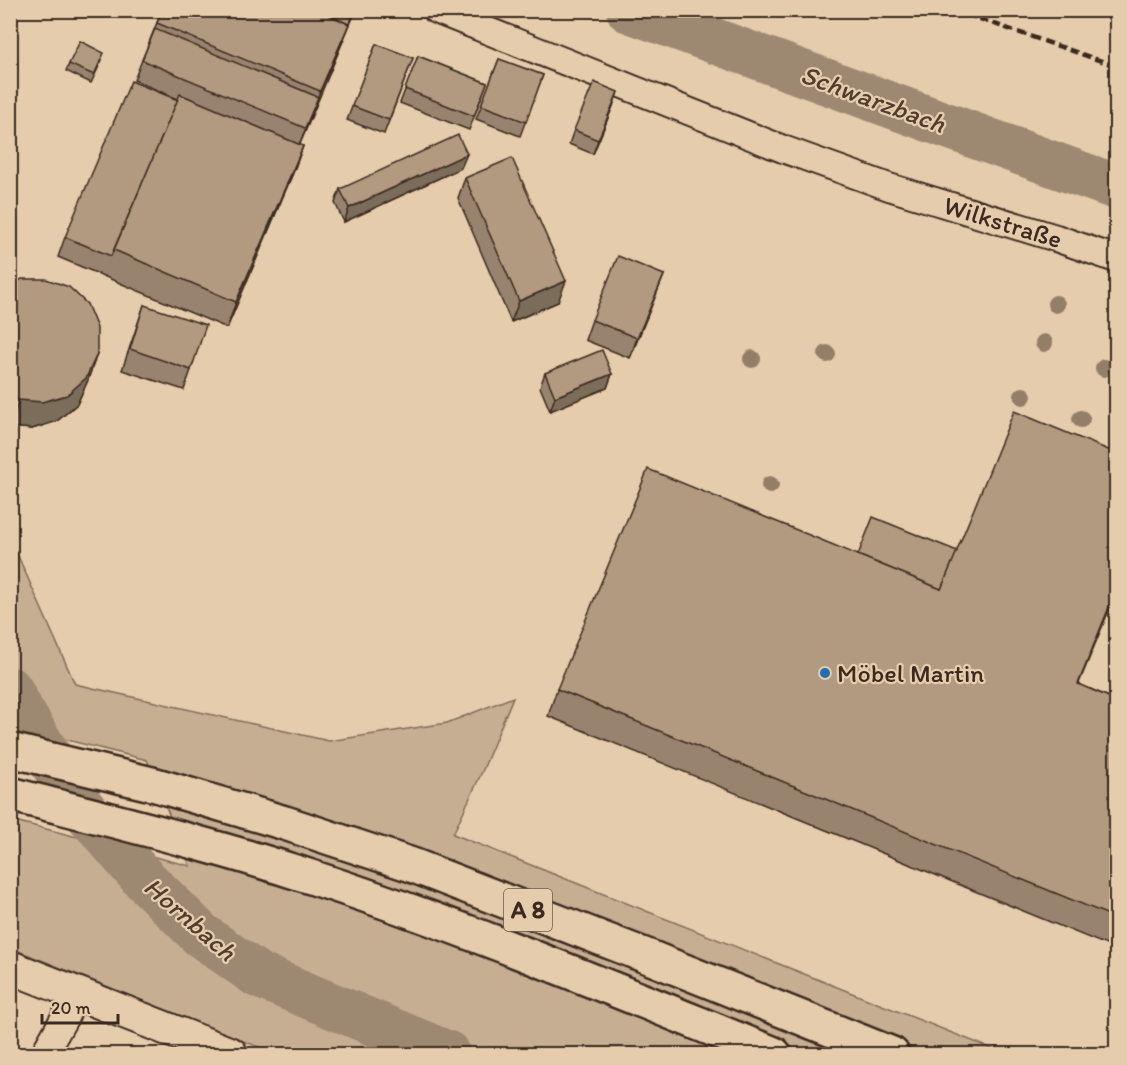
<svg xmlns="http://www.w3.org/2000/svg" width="1127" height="1065" font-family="Itim,sans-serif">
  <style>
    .green { fill: #c6ae93; stroke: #806c58; stroke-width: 1.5 }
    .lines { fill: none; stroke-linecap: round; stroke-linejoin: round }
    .river { stroke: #9d8871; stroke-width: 46 }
    .minor-casing { stroke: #3b2a1e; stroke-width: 30 }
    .tertiary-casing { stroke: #3b2a1e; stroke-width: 36 }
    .motorway-casing { stroke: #3b2a1e; stroke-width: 38 }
    .minor { stroke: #e5ccad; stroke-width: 26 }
    .tertiary { stroke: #e5ccad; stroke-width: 32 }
    .motorway { stroke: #e5ccad; stroke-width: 33 }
    .rail { stroke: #3b2a1e; stroke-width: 4.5; stroke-dasharray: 9 4.5; stroke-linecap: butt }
    .tree { fill: #937e68 }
    .wall { fill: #98846e; stroke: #3b2a1e; stroke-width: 1.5 }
    .shaded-wall { fill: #7c6c5a; stroke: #3b2a1e; stroke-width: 1.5 }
    .building { fill: #b19a80; stroke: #3b2a1e; stroke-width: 1.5 }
    .poi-dot { fill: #1f6fb2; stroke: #e5ccad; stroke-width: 2 }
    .labels { text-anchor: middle; stroke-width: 4.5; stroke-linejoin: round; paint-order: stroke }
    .shield { fill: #e5ccad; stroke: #6e5b49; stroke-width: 1.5 }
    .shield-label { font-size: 24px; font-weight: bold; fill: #3b2a1e }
    .street-label { font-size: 26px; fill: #3b2a1e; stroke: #e5ccad }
    .poi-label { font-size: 26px; fill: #3b2a1e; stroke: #e5ccad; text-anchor: start }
    .water-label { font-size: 27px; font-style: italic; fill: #4f3d2f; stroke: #e5ccad }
  </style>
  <rect width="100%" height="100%" fill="#e5ccad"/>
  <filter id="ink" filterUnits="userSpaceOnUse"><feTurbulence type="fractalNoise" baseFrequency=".0167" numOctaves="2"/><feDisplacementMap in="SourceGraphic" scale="12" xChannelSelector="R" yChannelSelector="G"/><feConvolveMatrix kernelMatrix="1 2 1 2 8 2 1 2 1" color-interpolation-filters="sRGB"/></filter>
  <g filter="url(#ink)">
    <!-- green -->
    <path class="green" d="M 10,538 L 75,684 L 329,741 L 447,723 L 513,697 L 482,772 L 453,834 L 1005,1054 L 276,1054 L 11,948 L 11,820 L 190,866 L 147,760 L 11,726 Z"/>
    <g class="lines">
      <!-- river -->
      <g class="river">
        <path d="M 629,10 L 1116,187"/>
        <path d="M 10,690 L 21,711 L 74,798 L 141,876 L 201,935 L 258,975 L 448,1054"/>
      </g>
      <defs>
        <g id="minor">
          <path d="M 436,10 L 783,149 L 889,187 L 1056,238 L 1116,259"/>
          <path d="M 44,1054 L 66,1015 L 76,992"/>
        </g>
        <path id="tertiary" d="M 10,967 L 231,1054"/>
        <g id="motorway">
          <path d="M 10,750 L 156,785 L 285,823 L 412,865 L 644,955 L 892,1054"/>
          <path d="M 10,794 C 110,820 210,844 308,876 C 466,927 620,992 774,1054"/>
        </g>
      </defs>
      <!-- minor casing -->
      <use href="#minor" class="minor-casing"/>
      <!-- tertiary casing -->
      <use href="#tertiary" class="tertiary-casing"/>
      <!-- motorway casing -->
      <use href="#motorway" class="motorway-casing"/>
      <!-- minor -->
      <use href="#minor" class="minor"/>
      <!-- tertiary -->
      <use href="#tertiary" class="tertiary"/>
      <!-- motorway -->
      <use href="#motorway" class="motorway"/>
      <!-- rail -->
      <path class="rail" d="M 954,10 L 1116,66"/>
    </g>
    <!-- trees -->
    <g class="tree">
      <circle cx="1056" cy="304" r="9"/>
      <circle cx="1044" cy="343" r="9"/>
      <circle cx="827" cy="354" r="9"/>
      <circle cx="752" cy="359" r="9"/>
      <circle cx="1104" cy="368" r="9"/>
      <circle cx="1023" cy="396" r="9"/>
      <circle cx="1081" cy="419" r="9"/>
      <circle cx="770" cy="485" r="9"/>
    </g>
    <!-- wall -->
    <g class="wall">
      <path d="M 162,10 L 356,10 L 299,145 L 303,146 L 293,173 L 227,328 L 58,257 L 65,237 L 178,99 L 134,80 Z"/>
      <path d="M 376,44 L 413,58 L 384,134 L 347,120 Z"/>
      <path d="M 418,56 L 487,83 L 469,130 L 400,103 Z"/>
      <path d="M 499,59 L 543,75 L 520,136 L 476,119 Z"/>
      <path d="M 102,60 L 91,83 L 66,71 L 69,64 Z"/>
      <path d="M 613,106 L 593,154 L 569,144 L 574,130 Z"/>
      <path d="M 461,168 L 344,222 L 335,203 L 340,189 Z"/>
      <path d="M 465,178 L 558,302 L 511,322 L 458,198 Z"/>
      <path d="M 664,275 L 630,358 L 585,340 L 592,320 Z"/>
      <path d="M 10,285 L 88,380 L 77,404 L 57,421 L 32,429 L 10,427 Z"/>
      <path d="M 144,305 L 191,370 L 184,390 L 122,370 Z"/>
      <path d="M 545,373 L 612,374 L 607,388 L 550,411 L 540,387 Z"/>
      <path d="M 1079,684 L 1116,700 L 1116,949 L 548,716 L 557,689 Z"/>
    </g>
    <!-- shaded-wall -->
    <g class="shaded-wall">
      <path d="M 355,10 L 356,10 L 353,17 L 298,149 L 320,91 Z"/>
      <path d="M 618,92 L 613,106 L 593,154 L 598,140 Z"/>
      <path d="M 303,146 L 293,173 L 227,328 L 236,302 Z"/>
      <path d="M 467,154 L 461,168 L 344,222 L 349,208 Z"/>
      <path d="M 664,275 L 656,295 L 630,358 L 637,338 Z"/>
      <path d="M 566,281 L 558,302 L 511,322 L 519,301 Z"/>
      <path d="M 97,354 L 88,380 L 77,404 L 57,421 L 32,429 L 10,427 L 10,424 L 19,400 Z"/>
      <path d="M 612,374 L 607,388 L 550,411 L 555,397 Z"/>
      <path d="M 1116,590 L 1116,593 L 1068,710 L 1078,684 Z"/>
    </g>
    <!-- building -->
    <g class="building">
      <path d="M 162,10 L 318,10 L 349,24 L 320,91 L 157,23 Z"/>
      <path d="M 318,10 L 355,10 L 347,30 L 349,24 Z"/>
      <path d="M 155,29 L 318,97 L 305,128 L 142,60 Z"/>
      <path d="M 80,41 L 104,53 L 94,75 L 69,64 Z"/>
      <path d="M 376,44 L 413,58 L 389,120 L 352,106 Z"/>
      <path d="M 418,56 L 487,83 L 474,116 L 405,89 Z"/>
      <path d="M 499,59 L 543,75 L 526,122 L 481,105 Z"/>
      <path d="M 131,81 L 178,100 L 111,256 L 65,237 Z"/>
      <path d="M 594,82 L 618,92 L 598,140 L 574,130 Z"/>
      <path d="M 10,91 L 14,100 L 15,113 L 10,128 Z"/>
      <path d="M 180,94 L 303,146 L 236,302 L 114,250 Z"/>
      <path d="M 458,135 L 467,154 L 349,208 L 340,189 Z"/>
      <path d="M 512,158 L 566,281 L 519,301 L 465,178 Z"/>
      <path d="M 618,256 L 664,275 L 637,338 L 592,320 Z"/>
      <path d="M 22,279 L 46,279 L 69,287 L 87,304 L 97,328 L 97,354 L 86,378 L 67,395 L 42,402 L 19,400 L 10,396 L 10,285 Z"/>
      <path d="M 144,305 L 206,325 L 191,370 L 130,349 Z"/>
      <path d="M 602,350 L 612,374 L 555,397 L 545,373 Z"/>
      <path d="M 1014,411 L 1116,453 L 1116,590 L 1078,684 L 1116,700 L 1116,918 L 557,689 L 648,469 L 941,589 Z"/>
      <path d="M 873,517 L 957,551 L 941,589 L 858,555 Z"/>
    </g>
  </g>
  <!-- markers -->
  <circle class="poi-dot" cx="825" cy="673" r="6"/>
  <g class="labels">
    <!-- shield labels -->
    <rect class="shield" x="504" y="889" width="48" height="42" rx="4.5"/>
    <g class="shield-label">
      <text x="528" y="918">A 8</text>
    </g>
    <!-- street labels -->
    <g class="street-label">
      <text transform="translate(1003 222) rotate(17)" y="9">Wilkstraße</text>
    </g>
    <!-- poi labels -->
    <g class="poi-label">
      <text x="837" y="682">Möbel Martin</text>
    </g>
    <!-- water labels -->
    <g class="water-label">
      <text transform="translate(873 99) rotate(20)" y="9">Schwarzbach</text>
      <text transform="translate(190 919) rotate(41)" y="9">Hornbach</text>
    </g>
  </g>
  <!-- margin -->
  <rect width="1127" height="1065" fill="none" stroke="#e5ccad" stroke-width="36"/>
  <rect x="18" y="18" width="1091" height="1029" fill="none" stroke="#3b2a1e" stroke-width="2" filter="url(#ink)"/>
  <!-- scale -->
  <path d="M42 1014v9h76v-9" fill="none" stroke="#3b2a1e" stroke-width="3"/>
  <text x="51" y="1014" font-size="18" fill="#3b2a1e" stroke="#e5ccad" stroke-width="4.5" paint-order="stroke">20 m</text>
</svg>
